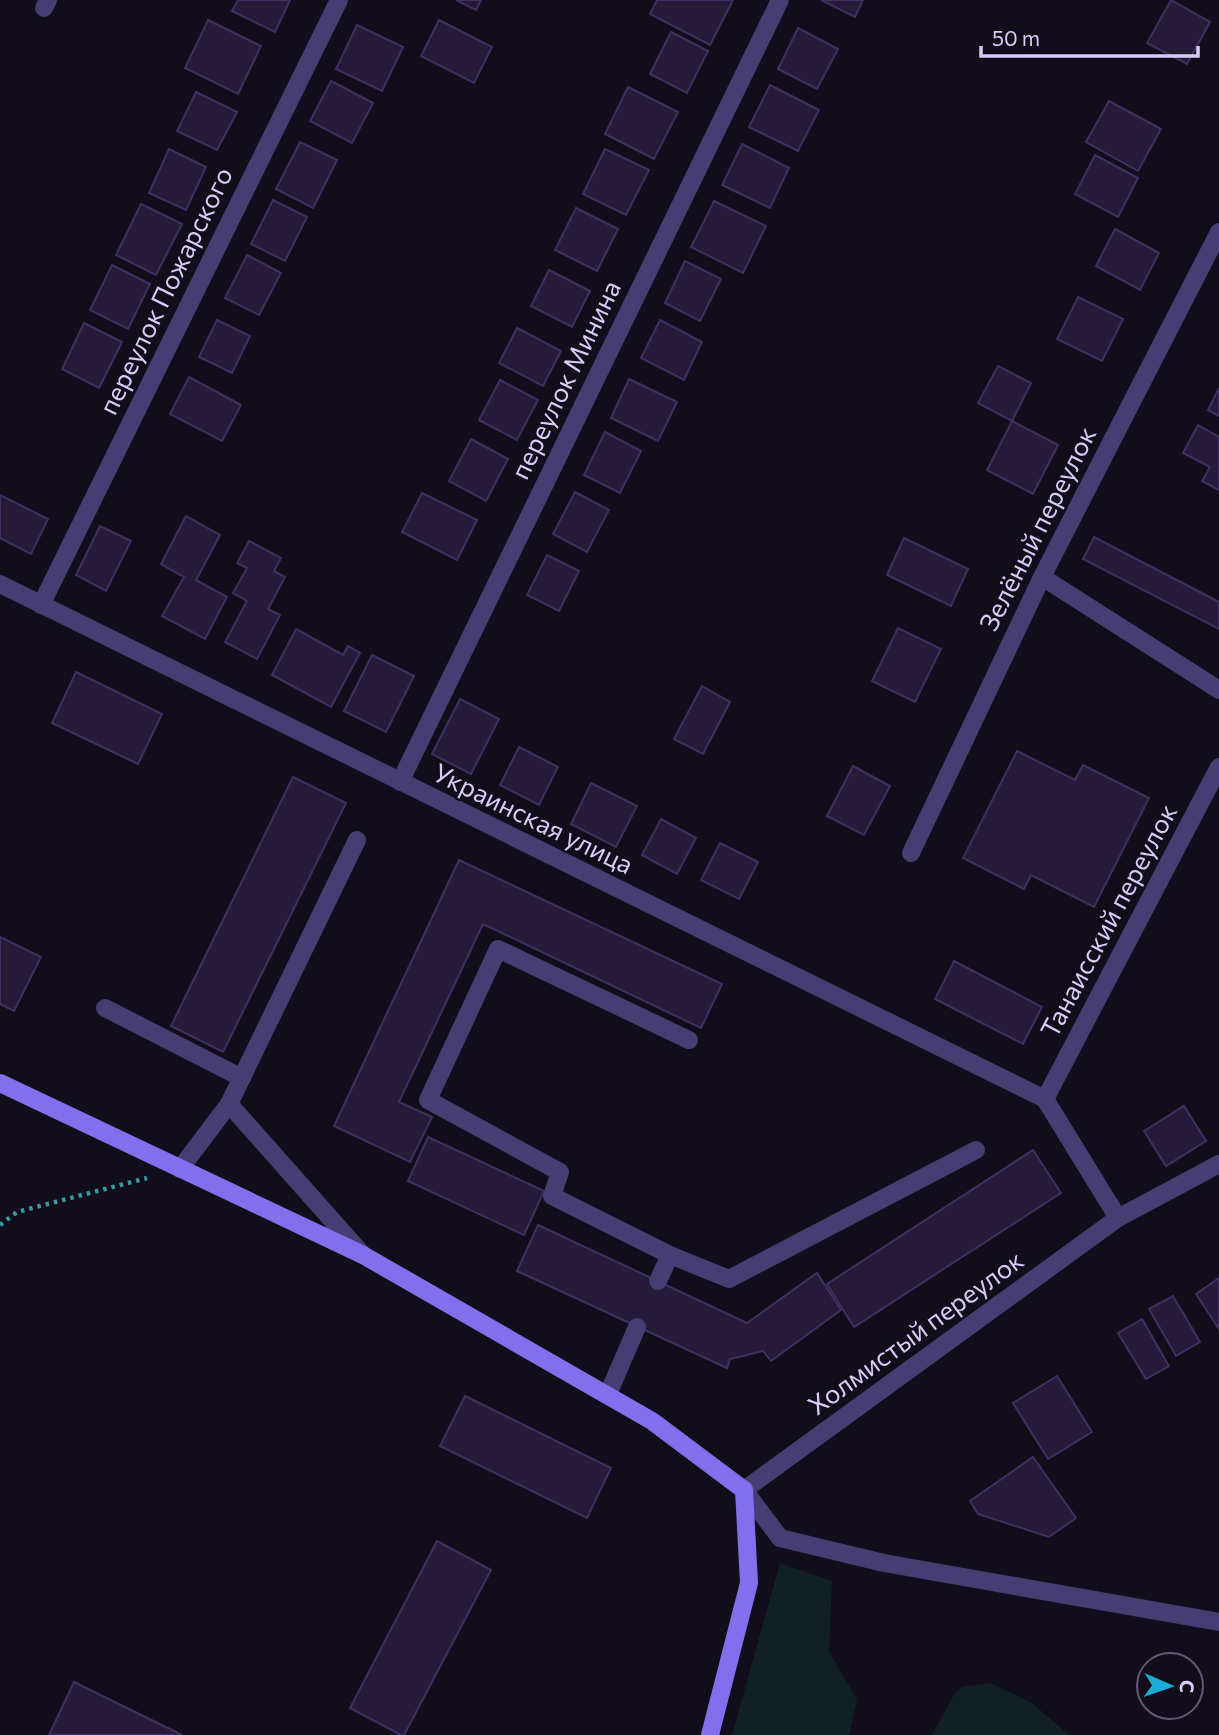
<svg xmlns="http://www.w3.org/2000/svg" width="1219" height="1735" font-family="Commissioner,sans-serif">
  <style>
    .green { fill: #112123 }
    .building { fill: #251b38; stroke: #403061; stroke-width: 2 }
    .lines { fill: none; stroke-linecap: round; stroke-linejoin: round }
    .path { stroke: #3b979e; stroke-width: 4.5; stroke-dasharray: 3.5 5; stroke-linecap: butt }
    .lane { stroke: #463e73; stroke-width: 18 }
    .street { stroke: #463e73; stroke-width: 18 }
    .secondary { stroke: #826fec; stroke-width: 18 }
    .labels { text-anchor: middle; stroke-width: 5; stroke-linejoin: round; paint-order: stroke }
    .street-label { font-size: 26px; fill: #d7ccf8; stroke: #110d1a }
  </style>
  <rect width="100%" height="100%" fill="#110d1a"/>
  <!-- green -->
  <g class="green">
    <path d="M 780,1563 L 832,1581 L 829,1651 L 857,1700 L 849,1735 L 732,1735 Z"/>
    <path d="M 991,1683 L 1032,1703 L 1069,1735 L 932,1735 L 955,1693 L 962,1687 Z"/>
  </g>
  <!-- building -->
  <g class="building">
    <path d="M 238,0 L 290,0 L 275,32 L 232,11 Z"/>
    <path d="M 456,0 L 481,0 L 476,10 Z"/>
    <path d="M 657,0 L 733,0 L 710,45 L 650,14 Z"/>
    <path d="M 821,0 L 863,0 L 855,17 Z"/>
    <path d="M 1171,0 L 1210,22 L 1187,64 L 1147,43 Z"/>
    <path d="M 208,20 L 261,46 L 238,94 L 185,68 Z"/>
    <path d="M 439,20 L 492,47 L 474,83 L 421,56 Z"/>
    <path d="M 357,25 L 403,47 L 382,91 L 336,69 Z"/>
    <path d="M 798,28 L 838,49 L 817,89 L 778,69 Z"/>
    <path d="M 671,32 L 708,51 L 687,93 L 650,74 Z"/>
    <path d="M 331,81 L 373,103 L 352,143 L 310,121 Z"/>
    <path d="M 770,85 L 819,110 L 798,151 L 749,127 Z"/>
    <path d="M 628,87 L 678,112 L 654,159 L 605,134 Z"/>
    <path d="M 196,92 L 237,112 L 217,150 L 177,131 Z"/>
    <path d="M 1109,101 L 1161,129 L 1138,171 L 1086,142 Z"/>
    <path d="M 300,142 L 337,160 L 313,208 L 276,189 Z"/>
    <path d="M 742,144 L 789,168 L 770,208 L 722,185 Z"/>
    <path d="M 169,149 L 206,167 L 186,210 L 149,193 Z"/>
    <path d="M 605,149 L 649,170 L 626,215 L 583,194 Z"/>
    <path d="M 1095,155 L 1138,178 L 1118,217 L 1075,194 Z"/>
    <path d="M 273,200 L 307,217 L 285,261 L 251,244 Z"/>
    <path d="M 714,201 L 766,226 L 743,273 L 691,247 Z"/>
    <path d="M 141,204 L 182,224 L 156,275 L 116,255 Z"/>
    <path d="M 576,208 L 618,229 L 597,271 L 555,250 Z"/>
    <path d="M 1115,229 L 1159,253 L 1140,290 L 1096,266 Z"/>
    <path d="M 247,255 L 281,273 L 259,315 L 225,298 Z"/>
    <path d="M 685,261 L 721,279 L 700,321 L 665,303 Z"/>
    <path d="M 112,265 L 150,284 L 128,329 L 90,310 Z"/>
    <path d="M 549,270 L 590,291 L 572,327 L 531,306 Z"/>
    <path d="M 1078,297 L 1123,319 L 1102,361 L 1057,339 Z"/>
    <path d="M 217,320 L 250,336 L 232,373 L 199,357 Z"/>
    <path d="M 660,320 L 702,342 L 684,380 L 641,358 Z"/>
    <path d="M 84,323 L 122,342 L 99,388 L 62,369 Z"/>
    <path d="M 517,328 L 561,351 L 543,386 L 499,363 Z"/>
    <path d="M 998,366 L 1031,383 L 1012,421 L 978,403 Z"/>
    <path d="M 189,377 L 241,405 L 222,441 L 170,414 Z"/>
    <path d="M 629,379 L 677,402 L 658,441 L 611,418 Z"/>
    <path d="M 500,380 L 538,400 L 517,440 L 479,420 Z"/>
    <path d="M 1219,388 L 1219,416 L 1208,410 Z"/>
    <path d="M 1012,421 L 1058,445 L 1033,494 L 987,470 Z"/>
    <path d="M 1198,425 L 1219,437 L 1219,490 L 1202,481 L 1210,467 L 1183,453 Z"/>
    <path d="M 605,432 L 641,451 L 620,493 L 584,475 Z"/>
    <path d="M 471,439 L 508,459 L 486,501 L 449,481 Z"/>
    <path d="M 575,492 L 609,510 L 587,552 L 553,534 Z"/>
    <path d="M 422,493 L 477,520 L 457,560 L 402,532 Z"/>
    <path d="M 0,495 L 48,519 L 31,554 L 0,538 Z"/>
    <path d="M 186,516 L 220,535 L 196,580 L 227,597 L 205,639 L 162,616 L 184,577 L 161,564 Z"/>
    <path d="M 100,526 L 131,541 L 106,591 L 76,575 Z"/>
    <path d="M 1094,537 L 1219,602 L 1219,629 L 1083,559 Z"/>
    <path d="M 904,538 L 968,569 L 951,606 L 887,575 Z"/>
    <path d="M 249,541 L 281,558 L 274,571 L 285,577 L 268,609 L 280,615 L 257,659 L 225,642 L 247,601 L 233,593 L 247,568 L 237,563 Z"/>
    <path d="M 547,555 L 579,571 L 559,611 L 527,595 Z"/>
    <path d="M 898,628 L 941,649 L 915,702 L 872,681 Z"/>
    <path d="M 296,629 L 343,655 L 348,646 L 360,653 L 331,707 L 272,675 Z"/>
    <path d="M 372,655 L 414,676 L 386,732 L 344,711 Z"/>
    <path d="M 76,672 L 162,714 L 138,764 L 52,723 Z"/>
    <path d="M 702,686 L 730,702 L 703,754 L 674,739 Z"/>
    <path d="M 460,699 L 499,719 L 471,774 L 432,754 Z"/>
    <path d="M 519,747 L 558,767 L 539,805 L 500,785 Z"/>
    <path d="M 1017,751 L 1075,780 L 1083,765 L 1149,798 L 1094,907 L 1031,875 L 1024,889 L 963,858 Z"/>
    <path d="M 853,766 L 890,786 L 864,835 L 827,816 Z"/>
    <path d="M 293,777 L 346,803 L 223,1052 L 171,1026 Z"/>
    <path d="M 591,783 L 637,806 L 616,847 L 571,824 Z"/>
    <path d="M 661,819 L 696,838 L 677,874 L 642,855 Z"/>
    <path d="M 720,843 L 758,862 L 739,899 L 701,880 Z"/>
    <path d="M 459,860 L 722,984 L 701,1028 L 483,924 L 399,1102 L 432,1117 L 410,1162 L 334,1126 Z"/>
    <path d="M 0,937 L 41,957 L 14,1011 L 0,1004 Z"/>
    <path d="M 954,961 L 1042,1007 L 1023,1044 L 935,999 Z"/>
    <path d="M 1184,1106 L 1206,1141 L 1166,1166 L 1144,1131 Z"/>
    <path d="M 428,1137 L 544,1191 L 524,1235 L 408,1181 Z"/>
    <path d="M 1033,1150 L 1061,1193 L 854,1327 L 827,1284 Z"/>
    <path d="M 538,1225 L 747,1323 L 817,1273 L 841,1310 L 771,1361 L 763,1351 L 730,1359 L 727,1368 L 517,1271 Z"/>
    <path d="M 1219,1278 L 1219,1329 L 1196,1294 Z"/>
    <path d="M 1173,1296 L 1200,1342 L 1176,1356 L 1149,1309 Z"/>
    <path d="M 1142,1319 L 1169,1366 L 1146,1379 L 1118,1333 Z"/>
    <path d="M 1057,1376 L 1092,1432 L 1048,1459 L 1013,1403 Z"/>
    <path d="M 465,1396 L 611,1468 L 587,1518 L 440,1446 Z"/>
    <path d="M 1033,1457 L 1076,1518 L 1049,1537 L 978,1514 L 970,1501 Z"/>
    <path d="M 437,1541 L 491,1570 L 404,1735 L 401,1735 L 350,1708 Z"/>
    <path d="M 74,1682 L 182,1735 L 49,1735 Z"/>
  </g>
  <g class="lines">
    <!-- path -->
    <path class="path" d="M 0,1225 L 17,1212 L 147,1178"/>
    <!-- lane -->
    <g class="lane">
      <path d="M 357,840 L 229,1104 L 363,1255"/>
      <path d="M 105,1008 L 242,1078"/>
      <path d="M 180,1169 L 229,1104"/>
      <path d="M 670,1255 L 729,1279 L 976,1150"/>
      <path d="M 658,1281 L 670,1255 L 552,1196 L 560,1172 L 428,1100 L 498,949 L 689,1040"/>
      <path d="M 608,1394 L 637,1327"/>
    </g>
    <!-- street -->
    <g class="street">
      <path d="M 44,8 L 48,0"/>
      <path d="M 1042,577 L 1219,690"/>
      <path d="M 0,584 L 1045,1099"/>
      <path d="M 41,605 L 339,0"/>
      <path d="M 400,782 L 780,0"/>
      <path d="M 911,853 L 1042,577 L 1219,232"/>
      <path d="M 1045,1099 L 1219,767"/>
      <path d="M 1045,1099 L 1118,1218"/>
      <path d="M 1219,1164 L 1118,1218 L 744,1490 L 780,1538 L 884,1563 L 1219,1622"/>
    </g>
    <!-- secondary -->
    <path class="secondary" d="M 0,1083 L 363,1255 L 652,1421 L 744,1490 L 749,1583 L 710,1735"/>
  </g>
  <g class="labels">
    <!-- street labels -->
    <g class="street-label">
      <text transform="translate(166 291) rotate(-64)" y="9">переулок Пожарского</text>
      <text transform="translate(566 380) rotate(-64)" y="9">переулок Минина</text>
      <text transform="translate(1038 529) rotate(-63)" y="9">Зелёный переулок</text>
      <text transform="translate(533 819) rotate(26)" y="9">Украинская улица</text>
      <text transform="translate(1109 921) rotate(-62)" y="9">Танаисский переулок</text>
      <text transform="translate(916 1333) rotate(-36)" y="9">Холмистый переулок</text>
    </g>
  </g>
  <!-- north arrow -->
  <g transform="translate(1170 1686) rotate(92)"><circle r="33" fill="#110d1a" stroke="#605973" stroke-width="2"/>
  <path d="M0-5L12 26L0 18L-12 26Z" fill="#1cabd5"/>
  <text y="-10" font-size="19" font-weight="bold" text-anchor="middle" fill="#d7ccf8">С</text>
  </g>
  <!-- scale -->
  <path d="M981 46v10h217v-10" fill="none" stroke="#d7ccf8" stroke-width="3.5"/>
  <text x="992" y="46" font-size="21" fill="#d7ccf8" stroke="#110d1a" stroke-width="5" paint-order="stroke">50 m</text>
</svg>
